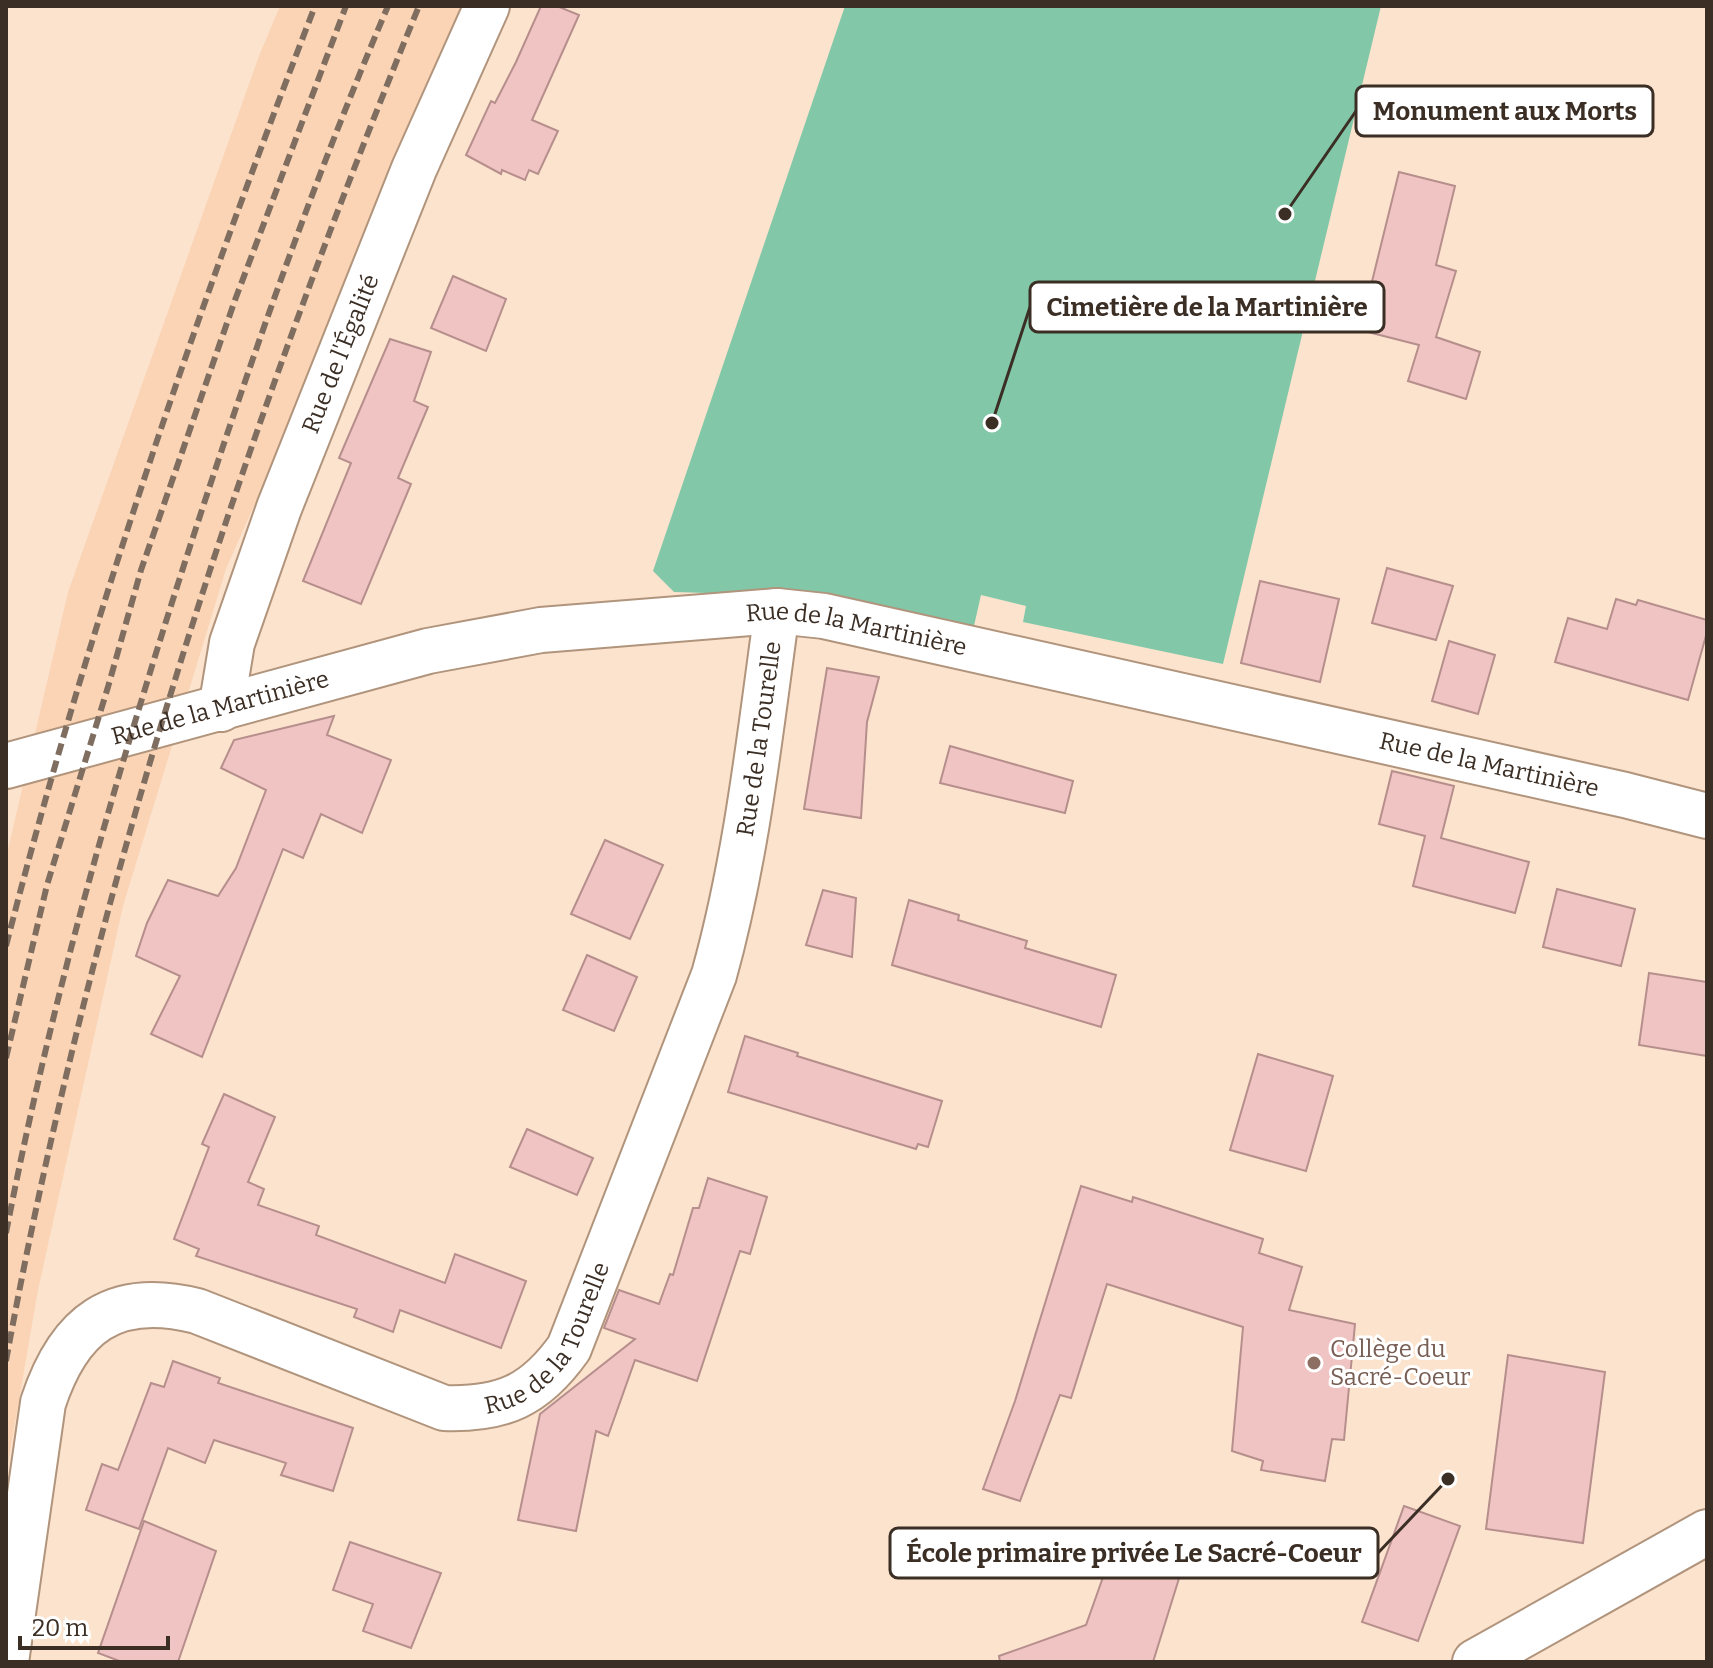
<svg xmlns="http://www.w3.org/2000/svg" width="1713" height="1668" font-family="Bitter,serif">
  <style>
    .built { fill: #fad4b5 }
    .green { fill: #82c8a8 }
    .building { fill: #efc4c3; stroke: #b68e8c; stroke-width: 2 }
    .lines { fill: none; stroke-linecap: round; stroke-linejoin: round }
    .minor-casing { stroke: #b1947c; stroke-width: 48 }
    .minor { stroke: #fff; stroke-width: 44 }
    .rail { stroke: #7f6e60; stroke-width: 6; stroke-dasharray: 12 6; stroke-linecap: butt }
    .education-dot { fill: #8d6e63; stroke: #fff; stroke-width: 3 }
    .labels { text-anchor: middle; stroke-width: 6; stroke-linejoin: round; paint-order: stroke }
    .street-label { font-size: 24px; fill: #3b2e25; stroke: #fff }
    .education-label { font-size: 24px; fill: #785e54; stroke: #fff; text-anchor: start }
    .leader { fill: none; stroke: #3b2e25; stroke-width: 3 }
    .callout-dot { fill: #3b2e25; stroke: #fff; stroke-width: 3 }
    .callout { fill: #fff; stroke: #3b2e25; stroke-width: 3 }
    .callout-label { font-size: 26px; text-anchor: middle; font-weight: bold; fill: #3b2e25 }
  </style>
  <rect width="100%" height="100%" fill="#fce3ce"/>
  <!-- built -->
  <path class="built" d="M 280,6 L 474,6 L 226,569 L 123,906 L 38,1290 L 6,1475 L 6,858 L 68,592 L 259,56 Z"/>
  <!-- green -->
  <path class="green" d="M 845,6 L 1381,6 L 1223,664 L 1023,622 L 1026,606 L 981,595 L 971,639 L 800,596 L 674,592 L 653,571 Z"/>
  <!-- building -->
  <g class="building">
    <path d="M 541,6 L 557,6 L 579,15 L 532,120 L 558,131 L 538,174 L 529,170 L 525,180 L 502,170 L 501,174 L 466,155 L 491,101 L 495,103 L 516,62 Z"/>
    <path d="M 1399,172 L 1455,186 L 1436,265 L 1456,271 L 1436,337 L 1480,352 L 1466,399 L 1408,381 L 1419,345 L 1360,330 Z"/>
    <path d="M 453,276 L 506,299 L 486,351 L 431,328 Z"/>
    <path d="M 390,339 L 431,352 L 414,401 L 428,407 L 398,478 L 411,484 L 361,604 L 303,581 L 351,463 L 339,458 Z"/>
    <path d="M 1387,568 L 1453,586 L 1436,640 L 1372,623 Z"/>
    <path d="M 1260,581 L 1339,599 L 1320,682 L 1241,663 Z"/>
    <path d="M 1616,599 L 1636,605 L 1638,600 L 1707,620 L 1707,632 L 1688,700 L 1555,662 L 1568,618 L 1607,629 Z"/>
    <path d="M 1449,641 L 1495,655 L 1478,714 L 1432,701 Z"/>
    <path d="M 827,668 L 879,677 L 867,722 L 861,818 L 804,809 Z"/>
    <path d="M 334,716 L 327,735 L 391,760 L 362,833 L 321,814 L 303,858 L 283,849 L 202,1057 L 151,1034 L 180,976 L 136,956 L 147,923 L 168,880 L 218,896 L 236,868 L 266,790 L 221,768 L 234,740 Z"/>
    <path d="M 950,746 L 1073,781 L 1065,813 L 940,783 Z"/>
    <path d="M 1392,771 L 1454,786 L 1441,838 L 1529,862 L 1515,913 L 1413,886 L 1425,836 L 1379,824 Z"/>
    <path d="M 605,840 L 663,865 L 630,939 L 571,914 Z"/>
    <path d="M 1557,889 L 1635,909 L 1621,966 L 1543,947 Z"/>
    <path d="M 823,890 L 856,898 L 852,957 L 806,945 Z"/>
    <path d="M 909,900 L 959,915 L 958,920 L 1027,941 L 1025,948 L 1116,975 L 1101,1027 L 892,965 Z"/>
    <path d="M 587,955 L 637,977 L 614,1031 L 563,1010 Z"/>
    <path d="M 1649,973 L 1707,982 L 1707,1056 L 1639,1045 Z"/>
    <path d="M 745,1036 L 798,1053 L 797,1056 L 942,1101 L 928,1147 L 918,1144 L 916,1149 L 728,1092 Z"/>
    <path d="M 1258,1054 L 1333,1076 L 1306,1171 L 1230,1150 Z"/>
    <path d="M 224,1094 L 275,1117 L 248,1182 L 264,1189 L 258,1205 L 319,1226 L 316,1235 L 445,1283 L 455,1254 L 526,1281 L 501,1348 L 400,1310 L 393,1332 L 354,1317 L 357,1309 L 196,1256 L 199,1249 L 174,1239 L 209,1147 L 202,1144 Z"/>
    <path d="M 527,1129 L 593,1158 L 577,1195 L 510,1167 Z"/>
    <path d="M 708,1178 L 767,1197 L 750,1254 L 740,1251 L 697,1381 L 635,1360 L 608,1436 L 596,1431 L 576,1531 L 518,1520 L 540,1414 L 635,1339 L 604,1328 L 619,1290 L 659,1304 L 670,1274 L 673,1275 L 693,1208 L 699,1208 Z"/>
    <path d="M 1081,1186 L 1132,1202 L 1133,1197 L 1263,1239 L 1259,1253 L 1302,1267 L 1289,1310 L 1355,1324 L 1344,1440 L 1332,1439 L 1325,1481 L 1261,1470 L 1263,1461 L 1232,1451 L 1243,1327 L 1107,1284 L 1071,1398 L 1060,1395 L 1020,1501 L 983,1489 L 1015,1401 Z"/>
    <path d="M 1508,1355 L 1605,1372 L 1583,1543 L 1486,1529 Z"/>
    <path d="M 173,1361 L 220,1378 L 218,1383 L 353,1428 L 333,1491 L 281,1475 L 286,1463 L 214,1440 L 205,1463 L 168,1448 L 139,1529 L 86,1510 L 102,1464 L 118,1470 L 151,1383 L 164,1387 Z"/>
    <path d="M 1404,1506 L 1460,1526 L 1418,1641 L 1362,1622 Z"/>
    <path d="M 144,1521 L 216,1551 L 178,1662 L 122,1662 L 98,1653 Z"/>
    <path d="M 1118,1535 L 1185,1559 L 1153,1662 L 1000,1662 L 999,1656 L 1086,1625 Z"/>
    <path d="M 350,1542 L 441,1573 L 411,1648 L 363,1631 L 373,1604 L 333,1590 Z"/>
  </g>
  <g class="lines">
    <defs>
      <g id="minor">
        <path id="s1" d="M 221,709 L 232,643 L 279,508 L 414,169 L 487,6"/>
        <path id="s2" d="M 6,766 L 428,651 L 541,630 L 777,611 L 824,616 L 1625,795 L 1707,816"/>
        <path id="s3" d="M 6,1662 L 43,1403 C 69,1324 113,1290 197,1311 L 444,1408 C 502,1410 535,1396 569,1348 L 714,975 C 747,857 760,733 777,611"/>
        <path d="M 1475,1662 L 1707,1532"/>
      </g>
    </defs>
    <!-- minor casing -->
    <use href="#minor" class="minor-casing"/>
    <!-- minor -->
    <use href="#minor" class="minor"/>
    <!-- rail -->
    <g class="rail">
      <path d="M 6,946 C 88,626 196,314 315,6"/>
      <path d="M 6,1058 L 47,885 L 108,687 L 141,570 L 235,300 L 346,6"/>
      <path d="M 6,1233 C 50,1006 113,785 184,565 C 245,376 310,189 388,6"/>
      <path d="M 6,1361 C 91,895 240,443 419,6"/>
    </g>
  </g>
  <!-- markers -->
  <circle class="education-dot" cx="1314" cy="1363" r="8"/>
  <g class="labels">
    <!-- street labels -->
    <g class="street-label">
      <text dy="8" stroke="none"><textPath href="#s1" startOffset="376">Rue de l'Égalité</textPath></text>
      <text dy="8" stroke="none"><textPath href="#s2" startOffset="870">Rue de la Martinière</textPath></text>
      <text dy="8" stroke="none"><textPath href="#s2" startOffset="222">Rue de la Martinière</textPath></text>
      <text dy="8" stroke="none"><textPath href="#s3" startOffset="1518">Rue de la Tourelle</textPath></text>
      <text dy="8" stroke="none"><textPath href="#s2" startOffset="1518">Rue de la Martinière</textPath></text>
      <text dy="8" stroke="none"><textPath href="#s3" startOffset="870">Rue de la Tourelle</textPath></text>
    </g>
    <!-- education labels -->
    <g class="education-label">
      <text x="1330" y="1357">Collège du<tspan x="1330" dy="28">Sacré-Coeur</tspan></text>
    </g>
  </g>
  <!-- callouts -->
  <path class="leader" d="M1285 214L1356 111M992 423L1030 307M1448 1479L1378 1553"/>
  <g class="callout-dot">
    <circle cx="1285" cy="214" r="8"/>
    <circle cx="992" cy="423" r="8"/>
    <circle cx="1448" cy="1479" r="8"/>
  </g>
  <g class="callout">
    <rect x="1356" y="86" width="297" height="50" rx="8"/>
    <rect x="1030" y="282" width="354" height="50" rx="8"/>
    <rect x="890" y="1528" width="488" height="50" rx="8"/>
  </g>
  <g class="callout-label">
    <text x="1505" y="120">Monument aux Morts</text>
    <text x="1207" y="316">Cimetière de la Martinière</text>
    <text x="1134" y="1562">École primaire privée Le Sacré-Coeur</text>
  </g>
  <!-- border -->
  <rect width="1713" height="1668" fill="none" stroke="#3b2e25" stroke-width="16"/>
  <!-- scale -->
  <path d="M20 1636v12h148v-12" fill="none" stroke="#3b2e25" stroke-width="4"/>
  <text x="32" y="1636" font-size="24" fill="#3b2e25" stroke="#ffffff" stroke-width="6" paint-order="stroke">20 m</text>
</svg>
